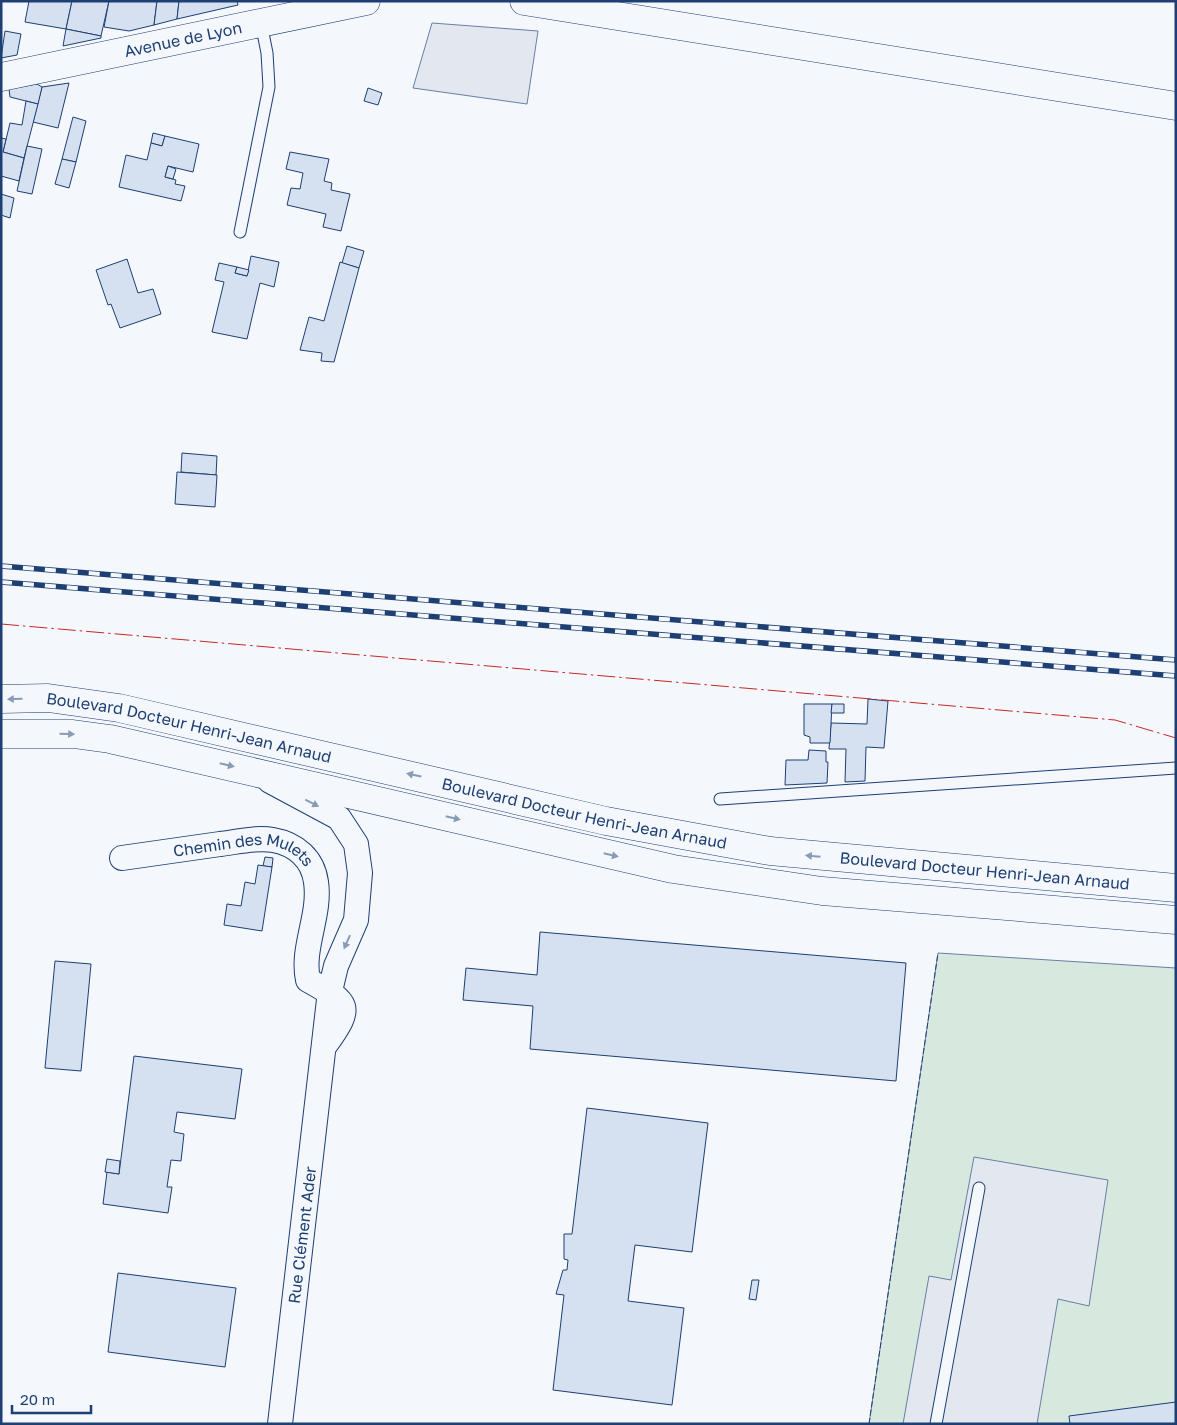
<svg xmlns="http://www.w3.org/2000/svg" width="1177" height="1425" font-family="'Golos Text',sans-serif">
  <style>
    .grass { fill: #d7e8df; stroke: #687fa3 }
    .parking { fill: #e3e8f0; stroke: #687fa3 }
    .building { fill: #d5e0f0; stroke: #1d3f73 }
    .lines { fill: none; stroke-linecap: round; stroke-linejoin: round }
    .service-casing { stroke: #1d3f73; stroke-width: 13 }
    .minor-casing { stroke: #1d3f73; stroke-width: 26 }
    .primary-casing { stroke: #1d3f73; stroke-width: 29 }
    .service { stroke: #f4f7fb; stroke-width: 11 }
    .minor { stroke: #f4f7fb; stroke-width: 24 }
    .primary { stroke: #f4f7fb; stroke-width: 28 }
    .rail-casing { stroke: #1d3f73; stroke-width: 5.5 }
    .rail { stroke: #f4f7fb; stroke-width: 4; stroke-dasharray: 11; stroke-linecap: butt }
    .fence { stroke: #1d3f73; stroke-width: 1; stroke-dasharray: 6 2.5; stroke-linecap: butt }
    .power { stroke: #c62828; stroke-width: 1; stroke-dasharray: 18 4 2.5 4; stroke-linecap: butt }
    .oneway { fill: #889bb7 }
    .labels { text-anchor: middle; stroke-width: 4; stroke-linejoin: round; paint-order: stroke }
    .street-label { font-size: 16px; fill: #1d3f73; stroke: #f4f7fb }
  </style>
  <rect width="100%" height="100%" fill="#f4f7fb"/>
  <!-- grass -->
  <path class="grass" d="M 938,953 L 1176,968 L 1176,1424 L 869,1424 Z"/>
  <!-- parking -->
  <g class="parking">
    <path d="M 432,23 L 538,31 L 527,104 L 413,88 Z"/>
    <path d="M 974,1157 L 1108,1180 L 1089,1306 L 1058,1299 L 1037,1424 L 903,1424 L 929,1276 L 951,1280 Z"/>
  </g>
  <!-- building -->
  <g class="building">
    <path d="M 29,1 L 72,1 L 66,29 L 25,22 Z"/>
    <path d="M 72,1 L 109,1 L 101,36 L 66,29 Z"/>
    <path d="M 109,1 L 157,1 L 154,25 L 129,31 L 104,27 Z"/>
    <path d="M 157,1 L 179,1 L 177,19 L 154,25 Z"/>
    <path d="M 179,1 L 237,1 L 238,5 L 177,19 Z"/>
    <path d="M 66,29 L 101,36 L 101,38 L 63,46 Z"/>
    <path d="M 5,31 L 21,34 L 17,55 L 1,58 Z"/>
    <path d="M 69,83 L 58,128 L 33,122 L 42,87 Z"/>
    <path d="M 37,84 L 42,87 L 38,104 L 10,97 L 9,89 Z"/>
    <path d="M 368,88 L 382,93 L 378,105 L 364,101 Z"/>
    <path d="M 26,101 L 38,104 L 24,158 L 3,152 L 10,123 L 22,125 Z"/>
    <path d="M 73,117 L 86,121 L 76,162 L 62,159 Z"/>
    <path d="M 153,133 L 165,136 L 162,146 L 151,143 Z"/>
    <path d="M 165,136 L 199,144 L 193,172 L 168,166 L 165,177 L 176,180 L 175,184 L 185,186 L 181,201 L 119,187 L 126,155 L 147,160 L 151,143 L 162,146 Z"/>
    <path d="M 1,138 L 6,139 L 3,152 L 24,158 L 19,181 L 1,176 Z"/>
    <path d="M 27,146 L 42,149 L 32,194 L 17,191 Z"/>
    <path d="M 290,152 L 329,159 L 324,181 L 332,183 L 331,190 L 350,194 L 341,231 L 323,227 L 326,214 L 287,205 L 291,188 L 300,189 L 303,173 L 286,169 Z"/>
    <path d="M 62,159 L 76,162 L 69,188 L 55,184 Z"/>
    <path d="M 168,166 L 176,169 L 173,179 L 165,177 Z"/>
    <path d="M 1,194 L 14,198 L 10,218 L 1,215 Z"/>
    <path d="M 347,246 L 364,251 L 359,268 L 342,263 Z"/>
    <path d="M 251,256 L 279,262 L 274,287 L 260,283 L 247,339 L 212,332 L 224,282 L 215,280 L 219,263 L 237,267 L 235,273 L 247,276 Z"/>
    <path d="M 127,259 L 138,293 L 153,289 L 161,314 L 120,328 L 111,304 L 108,305 L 96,270 Z"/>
    <path d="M 340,262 L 359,268 L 334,362 L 321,361 L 322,353 L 300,350 L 309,317 L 324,321 Z"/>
    <path d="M 237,267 L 249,270 L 247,276 L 235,273 Z"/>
    <path d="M 182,453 L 217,456 L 216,475 L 181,472 Z"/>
    <path d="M 177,472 L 217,475 L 215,507 L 175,504 Z"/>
    <path d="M 868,699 L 888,701 L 884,748 L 866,747 L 865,781 L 845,782 L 846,749 L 829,749 L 831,723 L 867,724 Z"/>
    <path d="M 804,704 L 832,704 L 830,743 L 810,743 L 810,737 L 804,735 Z"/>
    <path d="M 832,704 L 844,704 L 844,713 L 831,713 Z"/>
    <path d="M 809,750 L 826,751 L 826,762 L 828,762 L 827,783 L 785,785 L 786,760 L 808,760 Z"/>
    <path d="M 265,857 L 273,858 L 272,867 L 263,866 Z"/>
    <path d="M 258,865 L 272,867 L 262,931 L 224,925 L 227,904 L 241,906 L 245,882 L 255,884 Z"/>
    <path d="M 540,932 L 906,963 L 896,1081 L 530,1049 L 533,1006 L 463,1000 L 466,968 L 537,975 Z"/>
    <path d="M 55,961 L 91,964 L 81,1071 L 45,1068 Z"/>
    <path d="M 134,1056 L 242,1069 L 235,1119 L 177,1112 L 174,1132 L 184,1134 L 181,1161 L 171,1160 L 167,1187 L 172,1187 L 168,1213 L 103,1204 L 107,1172 L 119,1174 Z"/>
    <path d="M 587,1108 L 708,1123 L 692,1252 L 635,1245 L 628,1301 L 684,1308 L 672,1405 L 553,1390 L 564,1295 L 556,1294 L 563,1270 L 567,1270 L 568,1260 L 564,1259 L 564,1234 L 572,1234 Z"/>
    <path d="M 107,1159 L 120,1161 L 119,1174 L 105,1172 Z"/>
    <path d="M 118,1273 L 236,1288 L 225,1367 L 108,1352 Z"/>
    <path d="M 752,1280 L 759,1280 L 756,1300 L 749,1299 Z"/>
    <path d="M 1176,1402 L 1176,1424 L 1070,1424 L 1069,1416 Z"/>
  </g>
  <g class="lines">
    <defs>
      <g id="service">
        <path d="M 240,232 L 269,87 L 267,53 L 261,23"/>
        <path d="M 720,799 L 1176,768"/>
        <path d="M 936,1424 L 979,1188"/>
      </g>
      <g id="minor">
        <path d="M 270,781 L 339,818 L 356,844 L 360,873 L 356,920 L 336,966 L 330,991 L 280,1424"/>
        <path id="s1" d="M 122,858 C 155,853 187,849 220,844 C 237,842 256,837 273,840 C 296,844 313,859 316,882 C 321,915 301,948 308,980 C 349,1003 354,1005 326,1044"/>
      </g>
      <g id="primary">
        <path d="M 524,1 L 1176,106"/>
        <path id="s2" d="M 1,77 L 366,1"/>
        <path id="s3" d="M 1,699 L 48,698 L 119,708 L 606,821 L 770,851 L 1176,888"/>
        <path d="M 1,734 L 73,734 L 110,739 L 673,869 L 822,891 L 1176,920"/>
      </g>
    </defs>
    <!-- service casing -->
    <use href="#service" class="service-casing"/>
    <!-- minor casing -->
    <use href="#minor" class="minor-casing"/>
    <!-- primary casing -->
    <use href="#primary" class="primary-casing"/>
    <!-- service -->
    <use href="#service" class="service"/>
    <!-- minor -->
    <use href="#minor" class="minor"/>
    <!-- primary -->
    <use href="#primary" class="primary"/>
    <defs>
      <g id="rail">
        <path d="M 1,566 L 1176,660"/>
        <path d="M 1,582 L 1176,676"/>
      </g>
    </defs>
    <!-- rail casing -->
    <use href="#rail" class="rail-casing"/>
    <!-- rail -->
    <use href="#rail" class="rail"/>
    <!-- fence -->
    <path class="fence" d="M 869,1424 L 938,953"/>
    <!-- power -->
    <path class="power" d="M 1,624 L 1115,720 L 1176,738"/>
  </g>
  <!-- one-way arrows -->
  <defs><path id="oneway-solid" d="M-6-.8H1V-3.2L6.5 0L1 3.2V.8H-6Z" transform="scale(1.25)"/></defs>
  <g class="oneway">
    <use href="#oneway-solid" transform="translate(15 699) rotate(179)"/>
    <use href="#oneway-solid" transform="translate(67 734) rotate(2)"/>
    <use href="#oneway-solid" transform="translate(227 765) rotate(13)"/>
    <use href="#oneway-solid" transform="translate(414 775) rotate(-168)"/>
    <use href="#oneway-solid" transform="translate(312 803) rotate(27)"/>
    <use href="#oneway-solid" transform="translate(453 818) rotate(13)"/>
    <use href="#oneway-solid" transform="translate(611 855) rotate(13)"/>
    <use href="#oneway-solid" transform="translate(813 856) rotate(-175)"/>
    <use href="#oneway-solid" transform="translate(347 942) rotate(114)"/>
  </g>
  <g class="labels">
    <!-- street labels -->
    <g class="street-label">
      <text dy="6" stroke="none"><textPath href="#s2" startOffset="186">Avenue de Lyon</textPath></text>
      <text dy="6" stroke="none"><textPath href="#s3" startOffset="191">Boulevard Docteur Henri-Jean Arnaud</textPath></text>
      <text dy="6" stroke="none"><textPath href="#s3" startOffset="596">Boulevard Docteur Henri-Jean Arnaud</textPath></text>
      <text dy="6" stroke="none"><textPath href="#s1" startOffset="125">Chemin des Mulets</textPath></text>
      <text dy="6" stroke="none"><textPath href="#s3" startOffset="1001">Boulevard Docteur Henri-Jean Arnaud</textPath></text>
      <text transform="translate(302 1235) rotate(-83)" y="6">Rue Clément Ader</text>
    </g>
  </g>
  <!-- border -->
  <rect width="1177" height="1425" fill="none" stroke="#1d3f73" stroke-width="5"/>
  <!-- scale -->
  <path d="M12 1405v8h79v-8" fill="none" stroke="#1d3f73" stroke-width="2.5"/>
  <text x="20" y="1405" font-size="15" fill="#1d3f73" stroke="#f4f7fb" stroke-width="4" paint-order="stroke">20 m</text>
</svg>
